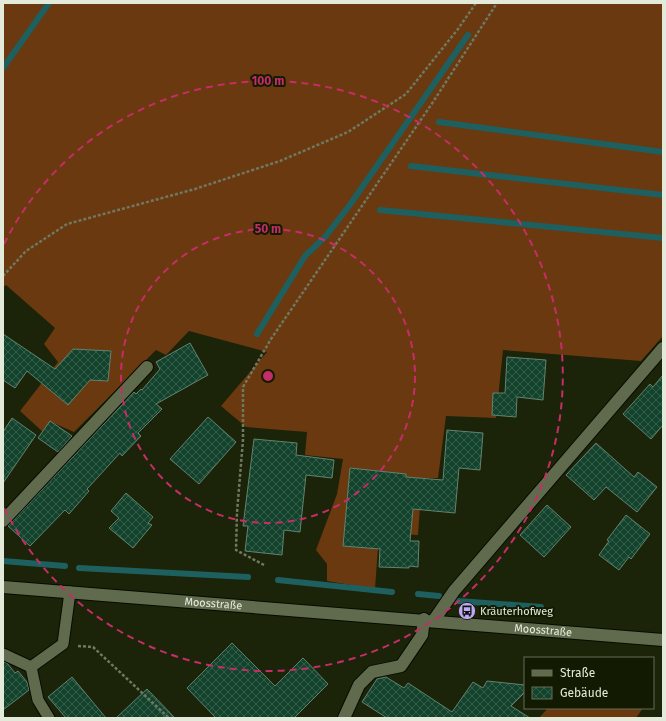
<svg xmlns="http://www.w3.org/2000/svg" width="666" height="721" font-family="'Fira Sans',sans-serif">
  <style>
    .grass { fill: #6a390f }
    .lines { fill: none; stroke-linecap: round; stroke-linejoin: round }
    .stream { stroke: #1d605f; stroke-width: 6 }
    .building { fill: url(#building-cross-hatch); stroke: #628370 }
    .lane-casing { stroke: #060c00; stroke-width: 13 }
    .street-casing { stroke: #060c00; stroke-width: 14 }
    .secondary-casing { stroke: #060c00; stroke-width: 14 }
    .path { stroke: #707861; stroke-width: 2.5; stroke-dasharray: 3 2; stroke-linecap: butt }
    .lane { stroke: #606b4d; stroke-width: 11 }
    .street { stroke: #606b4d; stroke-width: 12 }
    .secondary { stroke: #606b4d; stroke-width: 12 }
    .ring { fill: none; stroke: #c52d68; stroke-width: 2; stroke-dasharray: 7 5 }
    .labels { text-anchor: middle; stroke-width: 4; stroke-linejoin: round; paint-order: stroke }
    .street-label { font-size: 11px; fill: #e3ead9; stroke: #121a01 }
    .poi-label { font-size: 11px; fill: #e3ead9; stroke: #121a01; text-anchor: start }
    .centre { fill: #c52d68; stroke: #121a01; stroke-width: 2 }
    .ring-label { font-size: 12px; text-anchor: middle; font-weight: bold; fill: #c52d68; stroke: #121a01; stroke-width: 4; stroke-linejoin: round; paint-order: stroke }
  </style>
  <defs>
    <pattern id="building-cross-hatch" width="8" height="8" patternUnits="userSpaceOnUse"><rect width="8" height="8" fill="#13432c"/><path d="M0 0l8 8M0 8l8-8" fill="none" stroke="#355e4a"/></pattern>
  </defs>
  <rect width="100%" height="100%" fill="#1b2308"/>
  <!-- grass -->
  <g class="grass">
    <path d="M 3,3 L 663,3 L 663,336 L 641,361 L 503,350 L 496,418 L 446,416 L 438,478 L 422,478 L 418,535 L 379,533 L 375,589 L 327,581 L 327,564 L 316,550 L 337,494 L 343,459 L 305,455 L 307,432 L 246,427 L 221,406 L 267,352 L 189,331 L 166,355 L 156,350 L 74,432 L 51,422 L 43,432 L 20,411 L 58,362 L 44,344 L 55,328 L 6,285 L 3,287 Z"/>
    <path d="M 548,708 L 643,708 L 636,718 L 539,718 Z"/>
  </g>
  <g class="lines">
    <!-- stream -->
    <g class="stream">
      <path d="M 3,68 L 49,3"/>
      <path d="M 439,122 L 663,152"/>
      <path d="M 411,166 L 663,195"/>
      <path d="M 380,210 L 663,238"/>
      <path d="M 257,334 L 305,256 L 325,237 L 349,206 L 468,35"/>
      <path d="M 3,561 L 65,566"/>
      <path d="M 79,568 L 248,577"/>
      <path d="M 278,580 L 392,592"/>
      <path d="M 418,594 L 439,596"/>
      <path d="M 458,601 L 541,607"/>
    </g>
  </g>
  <!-- building -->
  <g class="building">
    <path d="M 3,334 L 55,369 L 73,349 L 111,351 L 108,381 L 90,380 L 68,405 L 27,371 L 15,388 L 3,380 Z"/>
    <path d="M 190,343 L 208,375 L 156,404 L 162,409 L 138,433 L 141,436 L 122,456 L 120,453 L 87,489 L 89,491 L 69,514 L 65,510 L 30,546 L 8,526 L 134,392 L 136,394 L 141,389 L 142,390 L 160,369 L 156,362 Z"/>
    <path d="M 507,357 L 546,360 L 543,400 L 517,397 L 516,417 L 492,415 L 493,393 L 505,393 Z"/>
    <path d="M 663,375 L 663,425 L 651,439 L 623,414 L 650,384 L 653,387 Z"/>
    <path d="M 208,417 L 236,442 L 199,484 L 170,459 Z"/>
    <path d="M 12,418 L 36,435 L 3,483 L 3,432 Z"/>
    <path d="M 50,421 L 72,436 L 58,452 L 38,438 Z"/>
    <path d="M 447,430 L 483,433 L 480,470 L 459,468 L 455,513 L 413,509 L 410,541 L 419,541 L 418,567 L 409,566 L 409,568 L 379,567 L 380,549 L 343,546 L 350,468 L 406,474 L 406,477 L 443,480 Z"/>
    <path d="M 254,439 L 297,443 L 296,455 L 334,460 L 332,478 L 306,475 L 300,532 L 284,530 L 282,555 L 245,551 L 248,526 L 243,526 Z"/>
    <path d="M 596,443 L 634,477 L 638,472 L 657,487 L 637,512 L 606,487 L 594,500 L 566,475 Z"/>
    <path d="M 126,493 L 153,517 L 148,523 L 152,525 L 133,548 L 109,528 L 119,518 L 111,511 Z"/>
    <path d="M 547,505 L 571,527 L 544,557 L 520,535 Z"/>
    <path d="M 626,515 L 650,534 L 631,559 L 629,557 L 619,570 L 599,555 L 609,541 L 607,540 Z"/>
    <path d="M 232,643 L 275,686 L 303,658 L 328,684 L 294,718 L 216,718 L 187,688 Z"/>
    <path d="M 3,662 L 7,663 L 15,673 L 18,671 L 27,682 L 29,690 L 3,710 Z"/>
    <path d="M 72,677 L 106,718 L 66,718 L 48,697 Z"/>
    <path d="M 386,677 L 404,688 L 408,683 L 452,712 L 473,682 L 483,688 L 487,681 L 525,685 L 525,692 L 511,706 L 530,718 L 387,718 L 362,702 L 377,679 Z"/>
    <path d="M 147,689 L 175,718 L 116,718 Z"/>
  </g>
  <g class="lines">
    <defs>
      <g id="lane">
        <path d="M 3,654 L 31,667 L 63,644 L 70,592"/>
        <path d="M 31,667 L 38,700 L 49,718"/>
      </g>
      <g id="street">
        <path d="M 3,521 L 147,367"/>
        <path d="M 434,620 L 454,591 L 663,348"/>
        <path d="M 344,718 L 359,685 L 372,672 L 401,666 L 422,635 L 424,619"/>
      </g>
      <g id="secondary">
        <path id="s1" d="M 3,587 C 223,604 443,621 663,640"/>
      </g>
    </defs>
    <!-- lane casing -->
    <use href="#lane" class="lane-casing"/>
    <!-- street casing -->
    <use href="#street" class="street-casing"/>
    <!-- secondary casing -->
    <use href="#secondary" class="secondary-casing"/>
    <!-- path -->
    <g class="path">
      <path d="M 3,276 L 26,251 L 67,224 L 195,189 L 280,161 L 348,132 L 406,94 L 458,29 L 476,3"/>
      <path d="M 264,565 L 236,550 L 237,512 L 243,440 L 243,387 L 271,339 L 433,102 L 497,3"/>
      <path d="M 78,646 L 93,647 L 169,718"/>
    </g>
    <!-- lane -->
    <use href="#lane" class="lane"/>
    <!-- street -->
    <use href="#street" class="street"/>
    <!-- secondary -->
    <use href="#secondary" class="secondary"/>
  </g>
  <!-- distance rings -->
  <g class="ring">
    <circle cx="268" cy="376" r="147"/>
    <path d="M4 244A295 295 0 1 1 4 508"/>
  </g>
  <!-- icons -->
  <defs>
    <symbol id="bus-disc" viewBox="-11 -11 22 22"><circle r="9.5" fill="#bea9f5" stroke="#121a01"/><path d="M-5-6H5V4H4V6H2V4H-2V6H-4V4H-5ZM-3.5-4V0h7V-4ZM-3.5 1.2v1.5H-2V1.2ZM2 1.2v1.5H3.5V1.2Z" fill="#111"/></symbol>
  </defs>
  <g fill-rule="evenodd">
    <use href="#bus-disc" x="457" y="601" width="20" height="20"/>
  </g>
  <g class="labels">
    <!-- street labels -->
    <g class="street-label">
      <text dy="4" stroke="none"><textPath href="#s1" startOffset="211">Moosstraße</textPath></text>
      <text dy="4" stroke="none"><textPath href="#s1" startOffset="542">Moosstraße</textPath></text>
    </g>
    <!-- poi labels -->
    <g class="poi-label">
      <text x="480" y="615">Kräuterhofweg</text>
    </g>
  </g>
  <circle cx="268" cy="376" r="6" class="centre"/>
  <g class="ring-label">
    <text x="268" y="85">100 m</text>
    <text x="268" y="233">50 m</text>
  </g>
  <!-- border -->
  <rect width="666" height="721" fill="none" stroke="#e3ead9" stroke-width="8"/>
  <!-- legend -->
  <rect x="524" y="657" width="130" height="52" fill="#121a01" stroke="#666d57"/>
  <rect x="532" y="670" width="20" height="6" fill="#606b4d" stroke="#666d57"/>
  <text x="560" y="677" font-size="12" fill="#e3ead9">Straße</text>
  <rect x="532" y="687" width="20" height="12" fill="url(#building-cross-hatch)" stroke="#666d57"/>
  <text x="560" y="697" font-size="12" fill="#e3ead9">Gebäude</text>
</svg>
